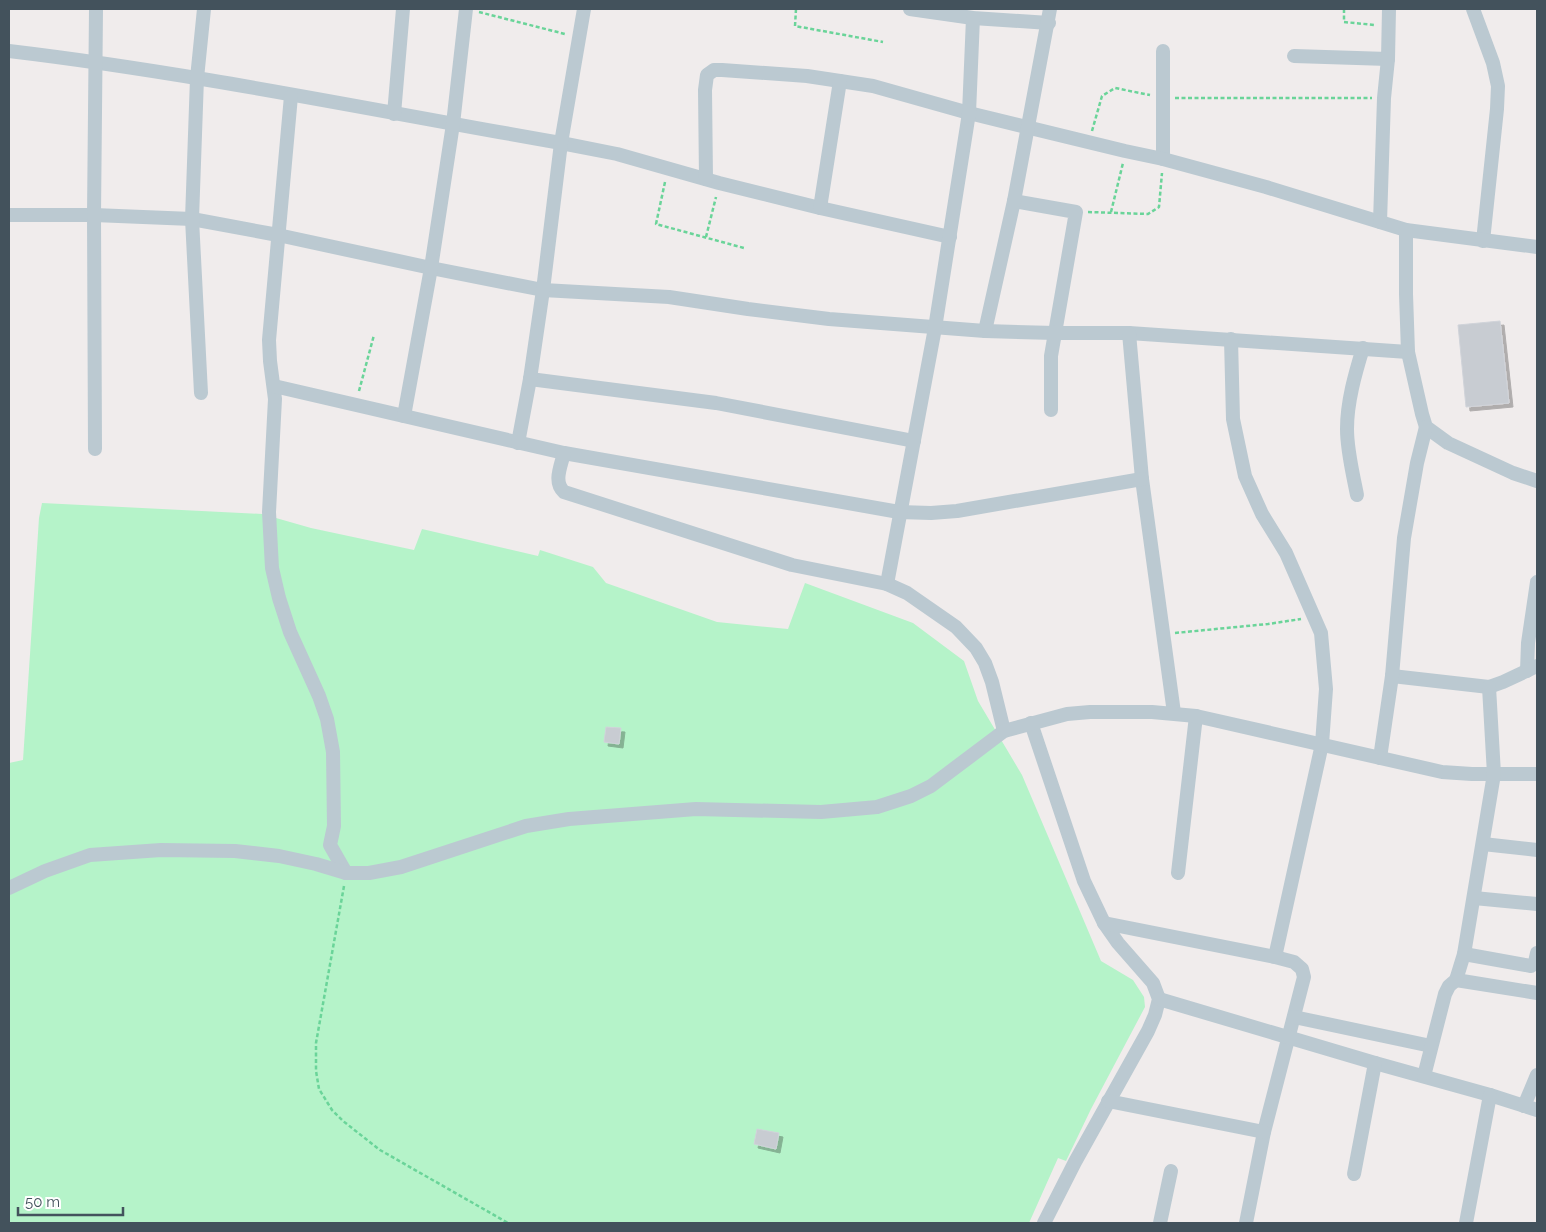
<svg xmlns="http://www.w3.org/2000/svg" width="1546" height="1232" font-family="Raleway,sans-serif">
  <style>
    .green { fill: #b5f3c9 }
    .building { fill: #c8ccd2; stroke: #d0d3d9; filter: url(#shadow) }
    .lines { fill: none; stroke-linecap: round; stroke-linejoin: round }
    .path { stroke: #6ad499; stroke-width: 2.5; stroke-dasharray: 4 2.5; stroke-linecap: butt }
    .minor { stroke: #bbc9d1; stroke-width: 14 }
  </style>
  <defs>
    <filter id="shadow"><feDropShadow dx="4" dy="4" stdDeviation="0" flood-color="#0004"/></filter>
  </defs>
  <rect width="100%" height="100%" fill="#f0ecec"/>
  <!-- green -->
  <path class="green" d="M 42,503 L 262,514 L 311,528 L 414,550 L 422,529 L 538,556 L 540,550 L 593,567 L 606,583 L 717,622 L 788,629 L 805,583 L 913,623 L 964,661 L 978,701 L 1022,775 L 1101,961 L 1133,980 L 1144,997 L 1145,1007 L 1091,1109 L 1066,1161 L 1058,1158 L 1029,1223 L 9,1223 L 9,763 L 23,760 L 39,518 Z"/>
  <!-- building -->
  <g class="building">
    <path d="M 1500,321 L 1509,403 L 1466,407 L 1458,325 Z"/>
    <path d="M 606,727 L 621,728 L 619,744 L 604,742 Z"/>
    <path d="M 757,1129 L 779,1133 L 776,1149 L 754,1144 Z"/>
  </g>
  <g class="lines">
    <!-- path -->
    <g class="path">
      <path d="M 796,9 L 795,26 L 883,42"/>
      <path d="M 1344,9 L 1344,22 L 1375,25"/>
      <path d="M 479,12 L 565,34"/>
      <path d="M 1175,98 L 1372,98"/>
      <path d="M 1092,131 L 1102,96 L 1115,88 L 1150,95"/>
      <path d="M 665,182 L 656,224 L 744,248"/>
      <path d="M 1088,212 L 1148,214 L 1159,207 L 1162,173"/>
      <path d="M 1111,212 L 1123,163"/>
      <path d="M 706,237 L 716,197"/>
      <path d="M 359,391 L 374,335"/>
      <path d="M 1175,633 L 1268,624 L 1301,619"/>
      <path d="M 344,886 L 316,1043 L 316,1071 L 319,1089 L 332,1110 L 343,1121 L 380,1150 L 508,1223"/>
    </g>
    <!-- minor -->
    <g class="minor">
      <path d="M 910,9 L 973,18 L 1049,23"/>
      <path d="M 1473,9 L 1493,63 L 1498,86 L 1497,109 L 1483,241"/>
      <path d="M 9,51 C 194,73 377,111 561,143 L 617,154 L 719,183 L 820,208 L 950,237"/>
      <path d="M 1163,51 L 1163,159"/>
      <path d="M 1294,56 L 1388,59"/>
      <path d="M 291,96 L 269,340 L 270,361 L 275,399 L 269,512 L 272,568 L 279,598 L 290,632 L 319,696 L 327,719 L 333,752 L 334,826 L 330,845 L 346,873"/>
      <path d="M 394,114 L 403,9"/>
      <path d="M 706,179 L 705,90 L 707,75 L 714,70 L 722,70 L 807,76 L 873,86 L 969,113 L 1125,151 L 1163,159 L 1266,187 L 1406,230 L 1537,247"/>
      <path d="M 1014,201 L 1076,212 L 1051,356 L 1051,410"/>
      <path d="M 820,208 L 840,81"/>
      <path d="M 9,215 L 94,215 L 192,219 L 278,235 L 431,268 L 543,290 L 669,297 L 748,309 L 829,319 L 985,331 L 1055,333 L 1129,333 L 1408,352"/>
      <path d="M 1380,222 L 1384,98 L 1388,59 L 1389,9"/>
      <path d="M 1406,230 L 1406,294 L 1408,352 L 1422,414 L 1426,427 L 1448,443 L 1513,473 L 1537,481"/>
      <path d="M 985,331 L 1014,201 L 1050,9"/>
      <path d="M 1129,333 L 1142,479 L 1174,713"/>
      <path d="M 1231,339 L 1233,419 L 1245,476 L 1262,514 L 1286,553 L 1321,633 L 1326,689 L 1322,744 L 1275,957"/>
      <path d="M 530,379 L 716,403 L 914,441"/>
      <path d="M 274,386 L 564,453 L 899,512 L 931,513 L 957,511 L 1142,479"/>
      <path d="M 201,393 L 192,219 L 197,78 L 204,9"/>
      <path d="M 404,416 L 431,268 L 453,124 L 466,9"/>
      <path d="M 518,443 L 530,379 L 543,290 L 561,143 L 584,9"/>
      <path d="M 95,449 L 94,215 L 96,9"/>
      <path d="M 564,453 C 561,466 553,482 564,492 L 792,565 L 887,584 L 907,593 L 956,627 L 976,648 L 985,663 L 992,682 L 1004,731"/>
      <path d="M 1357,495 C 1353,474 1347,451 1347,429 C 1347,402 1355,374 1363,348"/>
      <path d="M 887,584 L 935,328 L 969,113 L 973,18"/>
      <path d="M 1527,671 L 1528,643 L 1537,582"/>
      <path d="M 1392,676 L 1489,687 L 1503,682 L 1537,666"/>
      <path d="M 1031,723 L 1084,881 L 1104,923 L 1118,943 L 1153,983 L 1159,999 L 1155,1015 L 1148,1031 L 1075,1162 L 1044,1223"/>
      <path d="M 1380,758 L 1392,676 L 1404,538 L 1417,463 L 1426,427"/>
      <path d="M 1483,844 L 1537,850"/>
      <path d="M 1178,873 L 1196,716"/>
      <path d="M 9,888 L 45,871 L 90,855 L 161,850 L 235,851 L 279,856 L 316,864 L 346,873 L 369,873 L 401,867 L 526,826 L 569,819 L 696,809 L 821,812 L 877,807 L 911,796 L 931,786 L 1004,731 L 1067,714 L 1090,712 L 1152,712 L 1196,716 L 1442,772 L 1472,774 L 1537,774"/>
      <path d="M 1474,898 L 1537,904"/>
      <path d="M 1104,923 L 1275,957 L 1294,962 L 1302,969 L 1304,977 L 1264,1132 L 1246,1223"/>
      <path d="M 1464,954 L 1531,966 L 1535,962 L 1537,953"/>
      <path d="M 1456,980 L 1537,993"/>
      <path d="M 1159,999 L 1375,1063 L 1490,1095 L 1537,1110"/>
      <path d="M 1294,1017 L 1431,1046"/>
      <path d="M 1424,1076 L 1445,994 L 1449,986 L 1456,980 L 1464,954 L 1494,774 L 1489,687"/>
      <path d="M 1108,1101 L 1264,1132"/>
      <path d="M 1524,1106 L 1537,1075"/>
      <path d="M 1354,1174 L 1375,1063"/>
      <path d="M 1160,1223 L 1171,1171"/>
      <path d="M 1466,1223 L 1490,1095"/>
    </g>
  </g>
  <!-- border -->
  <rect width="1546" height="1232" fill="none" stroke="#43525c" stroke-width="20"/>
  <!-- scale -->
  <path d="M18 1207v8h105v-8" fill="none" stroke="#43525c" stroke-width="2.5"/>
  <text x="25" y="1207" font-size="15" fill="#43525c" stroke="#ffffff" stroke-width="4" paint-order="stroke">50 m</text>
</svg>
